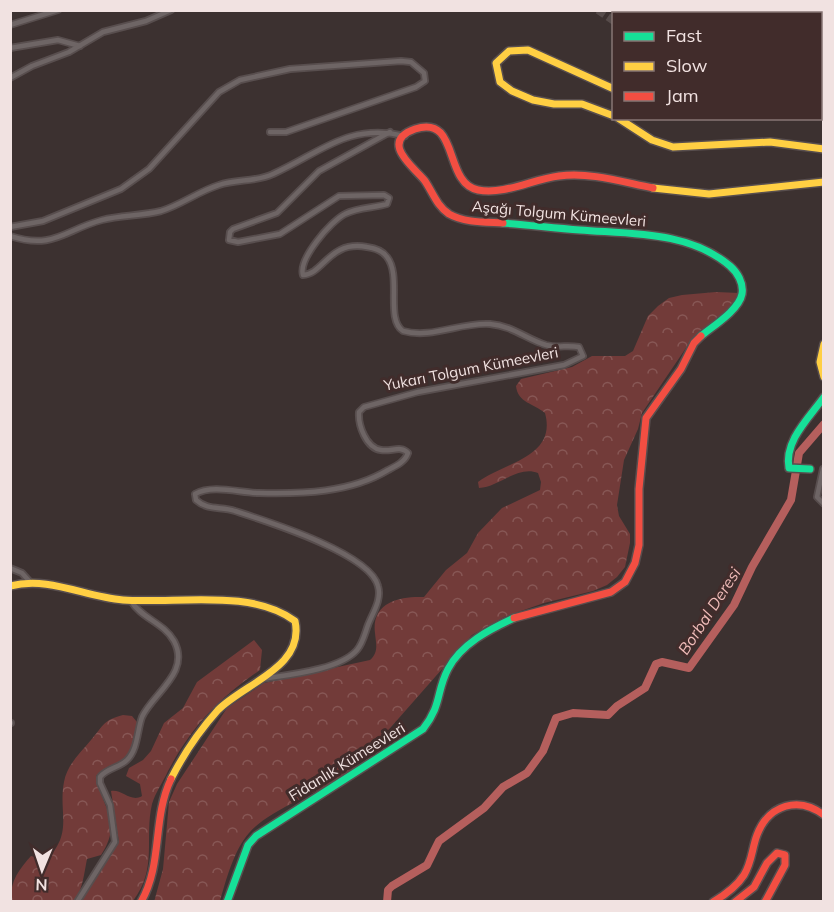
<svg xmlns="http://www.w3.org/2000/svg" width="834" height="912" font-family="Mulish,sans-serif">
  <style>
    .forest { fill: url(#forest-crowns) }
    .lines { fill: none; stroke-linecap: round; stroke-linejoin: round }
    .river { stroke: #b55f5d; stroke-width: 8 }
    .primary-tunnel { stroke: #574c4b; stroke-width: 8; stroke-dasharray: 8 4; stroke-linecap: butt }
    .street-casing { stroke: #584e4e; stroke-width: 8 }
    .fast-casing { stroke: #584e4e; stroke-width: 10 }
    .slow-casing { stroke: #584e4e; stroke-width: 10 }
    .jam-casing { stroke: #584e4e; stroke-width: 10 }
    .street { stroke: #6e6565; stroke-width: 4.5 }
    .fast { stroke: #16e098; stroke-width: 7 }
    .slow { stroke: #ffcf43; stroke-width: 7 }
    .jam { stroke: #f24e42; stroke-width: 7 }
    .labels { text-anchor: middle; stroke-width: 6; stroke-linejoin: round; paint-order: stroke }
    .street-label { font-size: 15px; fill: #f1e2e1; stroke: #412c2b }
    .water-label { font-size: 16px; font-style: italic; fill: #f0bcb9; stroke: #412c2b }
  </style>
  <defs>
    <pattern id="forest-crowns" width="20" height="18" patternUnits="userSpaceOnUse" patternTransform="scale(1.5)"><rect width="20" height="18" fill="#723b39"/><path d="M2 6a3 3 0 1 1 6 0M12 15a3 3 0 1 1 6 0" fill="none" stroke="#875755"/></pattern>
  </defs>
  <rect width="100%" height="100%" fill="#3c3130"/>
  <!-- forest -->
  <g class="forest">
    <path d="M 716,292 L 739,293 L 731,306 L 692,339 L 642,413 L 638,429 L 624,460 L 617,505 L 619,516 L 630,534 L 630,543 L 625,567 L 617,577 L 607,585 L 593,591 L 544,603 L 504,617 L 472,635 L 355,768 L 345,776 C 320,791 266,812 249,833 C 234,850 226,880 220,901 L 154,902 L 163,869 L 169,802 L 177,784 L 227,708 L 264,683 L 370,660 C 379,652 376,644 375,633 C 371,602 400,596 424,597 L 446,570 L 467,553 L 478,533 L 502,508 L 540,490 L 541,482 L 538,473 C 518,465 499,487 479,488 L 478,482 C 505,462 557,457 545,413 C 533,403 518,403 516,386 L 521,379 L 572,367 L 592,356 L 625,356 L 633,351 L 648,316 L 658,306 L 669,298 L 682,295 Z"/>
    <path d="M 254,640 L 262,650 L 260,670 C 217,700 193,725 168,771 C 163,782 155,793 152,804 C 144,839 158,868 133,901 L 81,902 L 119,842 L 111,791 C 122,789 131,803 142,796 L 140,784 L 126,776 L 129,768 L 143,760 L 151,751 L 164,723 L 183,708 L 197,682 Z"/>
    <path d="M 123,715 L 132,716 L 137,722 C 138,737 131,758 117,765 C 109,768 101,769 96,776 C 102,808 123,822 101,855 L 87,859 C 84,874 83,887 75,901 L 11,902 C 10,881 18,871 31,856 L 46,860 C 74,833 58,813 64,782 C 67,765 80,753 91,740 C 104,725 103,720 123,715 Z"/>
  </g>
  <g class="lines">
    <!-- river -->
    <path class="river" d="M 387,902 L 388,890 L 392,886 L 427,865 L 439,841 L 484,808 L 503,787 L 527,773 L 543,751 L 556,718 L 573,713 L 608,715 L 617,706 L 645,688 L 656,664 L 662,662 L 689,668 L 734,605 L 752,567 L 791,500 L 799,453 L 824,424"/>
    <!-- primary-tunnel -->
    <path class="primary-tunnel" d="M 598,10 L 614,21"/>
    <defs>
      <g id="street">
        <path d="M 10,25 L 58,10"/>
        <path d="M 10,48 L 58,40 L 80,46"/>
        <path d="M 10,78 L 32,66 L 69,52 L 103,32 L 146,21 L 171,10"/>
        <path d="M 10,227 L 43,221 L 121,189 L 149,169 L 219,92 L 240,80 L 290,69 L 401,61 L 411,62 L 424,73 L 425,81 L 416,87 L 286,132 L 270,132"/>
        <path d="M 10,236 C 54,250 64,230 102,220 C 121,215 141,216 161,211 C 181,205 199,191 219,185 C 236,179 257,182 273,174 C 322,152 347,123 405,136"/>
        <path d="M 823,469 L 817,497 L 824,504"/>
        <path d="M 10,568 L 22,573 L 30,582"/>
        <path d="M 262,679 C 287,675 340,670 357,650 C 363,643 365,633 368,625 C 373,612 382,600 378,586 C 370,553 266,521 235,511 C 221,506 208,511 196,500 L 195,494 C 213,484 240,493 259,493 C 302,494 350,493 388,470 C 396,466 405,462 408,453 C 401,445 391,452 381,450 C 366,448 358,425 359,412 L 364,407 L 418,392 L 564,365 L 583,356 L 579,347 C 568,345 557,348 546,345 C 526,339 513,326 490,324 C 460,322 432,339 403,331 C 385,319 402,276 387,257 C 382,250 375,248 367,247 C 329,240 324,274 303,275 C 298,259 331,221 345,214 C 358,207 374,208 387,204 L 389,198 L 384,195 L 339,196 L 280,234 L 238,242 L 229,240 L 230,232 L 233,229 L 277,213 L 319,171 L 390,132"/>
        <path d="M 10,723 L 11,723"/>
        <path d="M 77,902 L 115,842 L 110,805 L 100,783 L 100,777 C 107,768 119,768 127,760 C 138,749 137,731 142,717 C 153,693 191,673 174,641 C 164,623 141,618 131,601"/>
      </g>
      <g id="fast">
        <path d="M 820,77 L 824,77"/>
        <path d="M 503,223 C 529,225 554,228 580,230 C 630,234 689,231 730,266 C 737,272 744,283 742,294 C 739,310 713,326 701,336"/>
        <path d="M 810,469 L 789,468 C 784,441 809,418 824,397"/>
        <path d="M 227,902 L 248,845 L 256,836 L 423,729 C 442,705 436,692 448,669 C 461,644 490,629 514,618"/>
      </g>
      <g id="slow">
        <path d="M 614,89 L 528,50 L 509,51 L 496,63 L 500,82 L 512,91 L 533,100 L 554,104 L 582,104 L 614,116"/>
        <path d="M 618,118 L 652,140 L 673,147 L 770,142 L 824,149"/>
        <path d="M 653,188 L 709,194 L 824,182"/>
        <path d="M 824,344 L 820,362 L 824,377"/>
        <path d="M 10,586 C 50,576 84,597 123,600 C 176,604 251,588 295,621 C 305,667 245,683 218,710 C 200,730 183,755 171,779"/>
      </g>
      <g id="jam">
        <path d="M 820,38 L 824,37"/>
        <path d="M 503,223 C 485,222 465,223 449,214 C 437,206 433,193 425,181 C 415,168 378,142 415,129 C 460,114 443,183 478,190 C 505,195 533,179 559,176 C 591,172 622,182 653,188"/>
        <path d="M 514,618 L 611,592 L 625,582 L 635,563 L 639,545 L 639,489 L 646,418 L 681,369 L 694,343 L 701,336"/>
        <path d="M 141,902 C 163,864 152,819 171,779"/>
        <path d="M 713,902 C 725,895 737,886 744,875 C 752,862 752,848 757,835 C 769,804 799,796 824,815"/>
        <path d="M 735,902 L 754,887 L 767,863 L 777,853 L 785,855 L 785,865 L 765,902"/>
      </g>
    </defs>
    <!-- street casing -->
    <use href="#street" class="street-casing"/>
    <!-- fast casing -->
    <use href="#fast" class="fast-casing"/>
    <!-- slow casing -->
    <use href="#slow" class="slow-casing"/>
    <!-- jam casing -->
    <use href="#jam" class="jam-casing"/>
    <!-- street -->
    <use href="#street" class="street"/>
    <!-- fast -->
    <use href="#fast" class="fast"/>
    <!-- slow -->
    <use href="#slow" class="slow"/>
    <!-- jam -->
    <use href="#jam" class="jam"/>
  </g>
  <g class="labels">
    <!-- street labels -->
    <g class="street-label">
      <text transform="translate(559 214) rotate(5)" y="5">Aşağı Tolgum Kümeevleri</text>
      <text transform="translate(471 369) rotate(-11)" y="5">Yukarı Tolgum Kümeevleri</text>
      <text transform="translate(347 762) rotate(-32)" y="5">Fidanlık Kümeevleri</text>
    </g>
    <!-- water labels -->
    <g class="water-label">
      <text transform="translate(709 611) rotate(-57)" y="6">Borbal Deresi</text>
    </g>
  </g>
  <!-- border -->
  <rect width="834" height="912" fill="none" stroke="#f1e2e1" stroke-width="24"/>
  <!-- legend -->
  <rect x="612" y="12" width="210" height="108" fill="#412c2b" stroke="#877574" stroke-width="1.5"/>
  <rect x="624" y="32" width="30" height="9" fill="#16e098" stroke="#877574" stroke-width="1.5"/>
  <text x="666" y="42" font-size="18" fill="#f1e2e1">Fast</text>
  <rect x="624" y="62" width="30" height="9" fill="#ffcf43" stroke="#877574" stroke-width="1.5"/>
  <text x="666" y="72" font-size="18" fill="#f1e2e1">Slow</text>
  <rect x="624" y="92" width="30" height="9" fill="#f24e42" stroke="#877574" stroke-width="1.5"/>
  <text x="666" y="102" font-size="18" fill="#f1e2e1">Jam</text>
  <!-- north arrow -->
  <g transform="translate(42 870) rotate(182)" stroke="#412c2b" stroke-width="4.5" paint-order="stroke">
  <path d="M0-4.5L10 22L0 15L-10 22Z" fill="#f1e2e1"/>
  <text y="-9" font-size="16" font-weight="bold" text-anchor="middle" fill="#f1e2e1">N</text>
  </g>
</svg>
